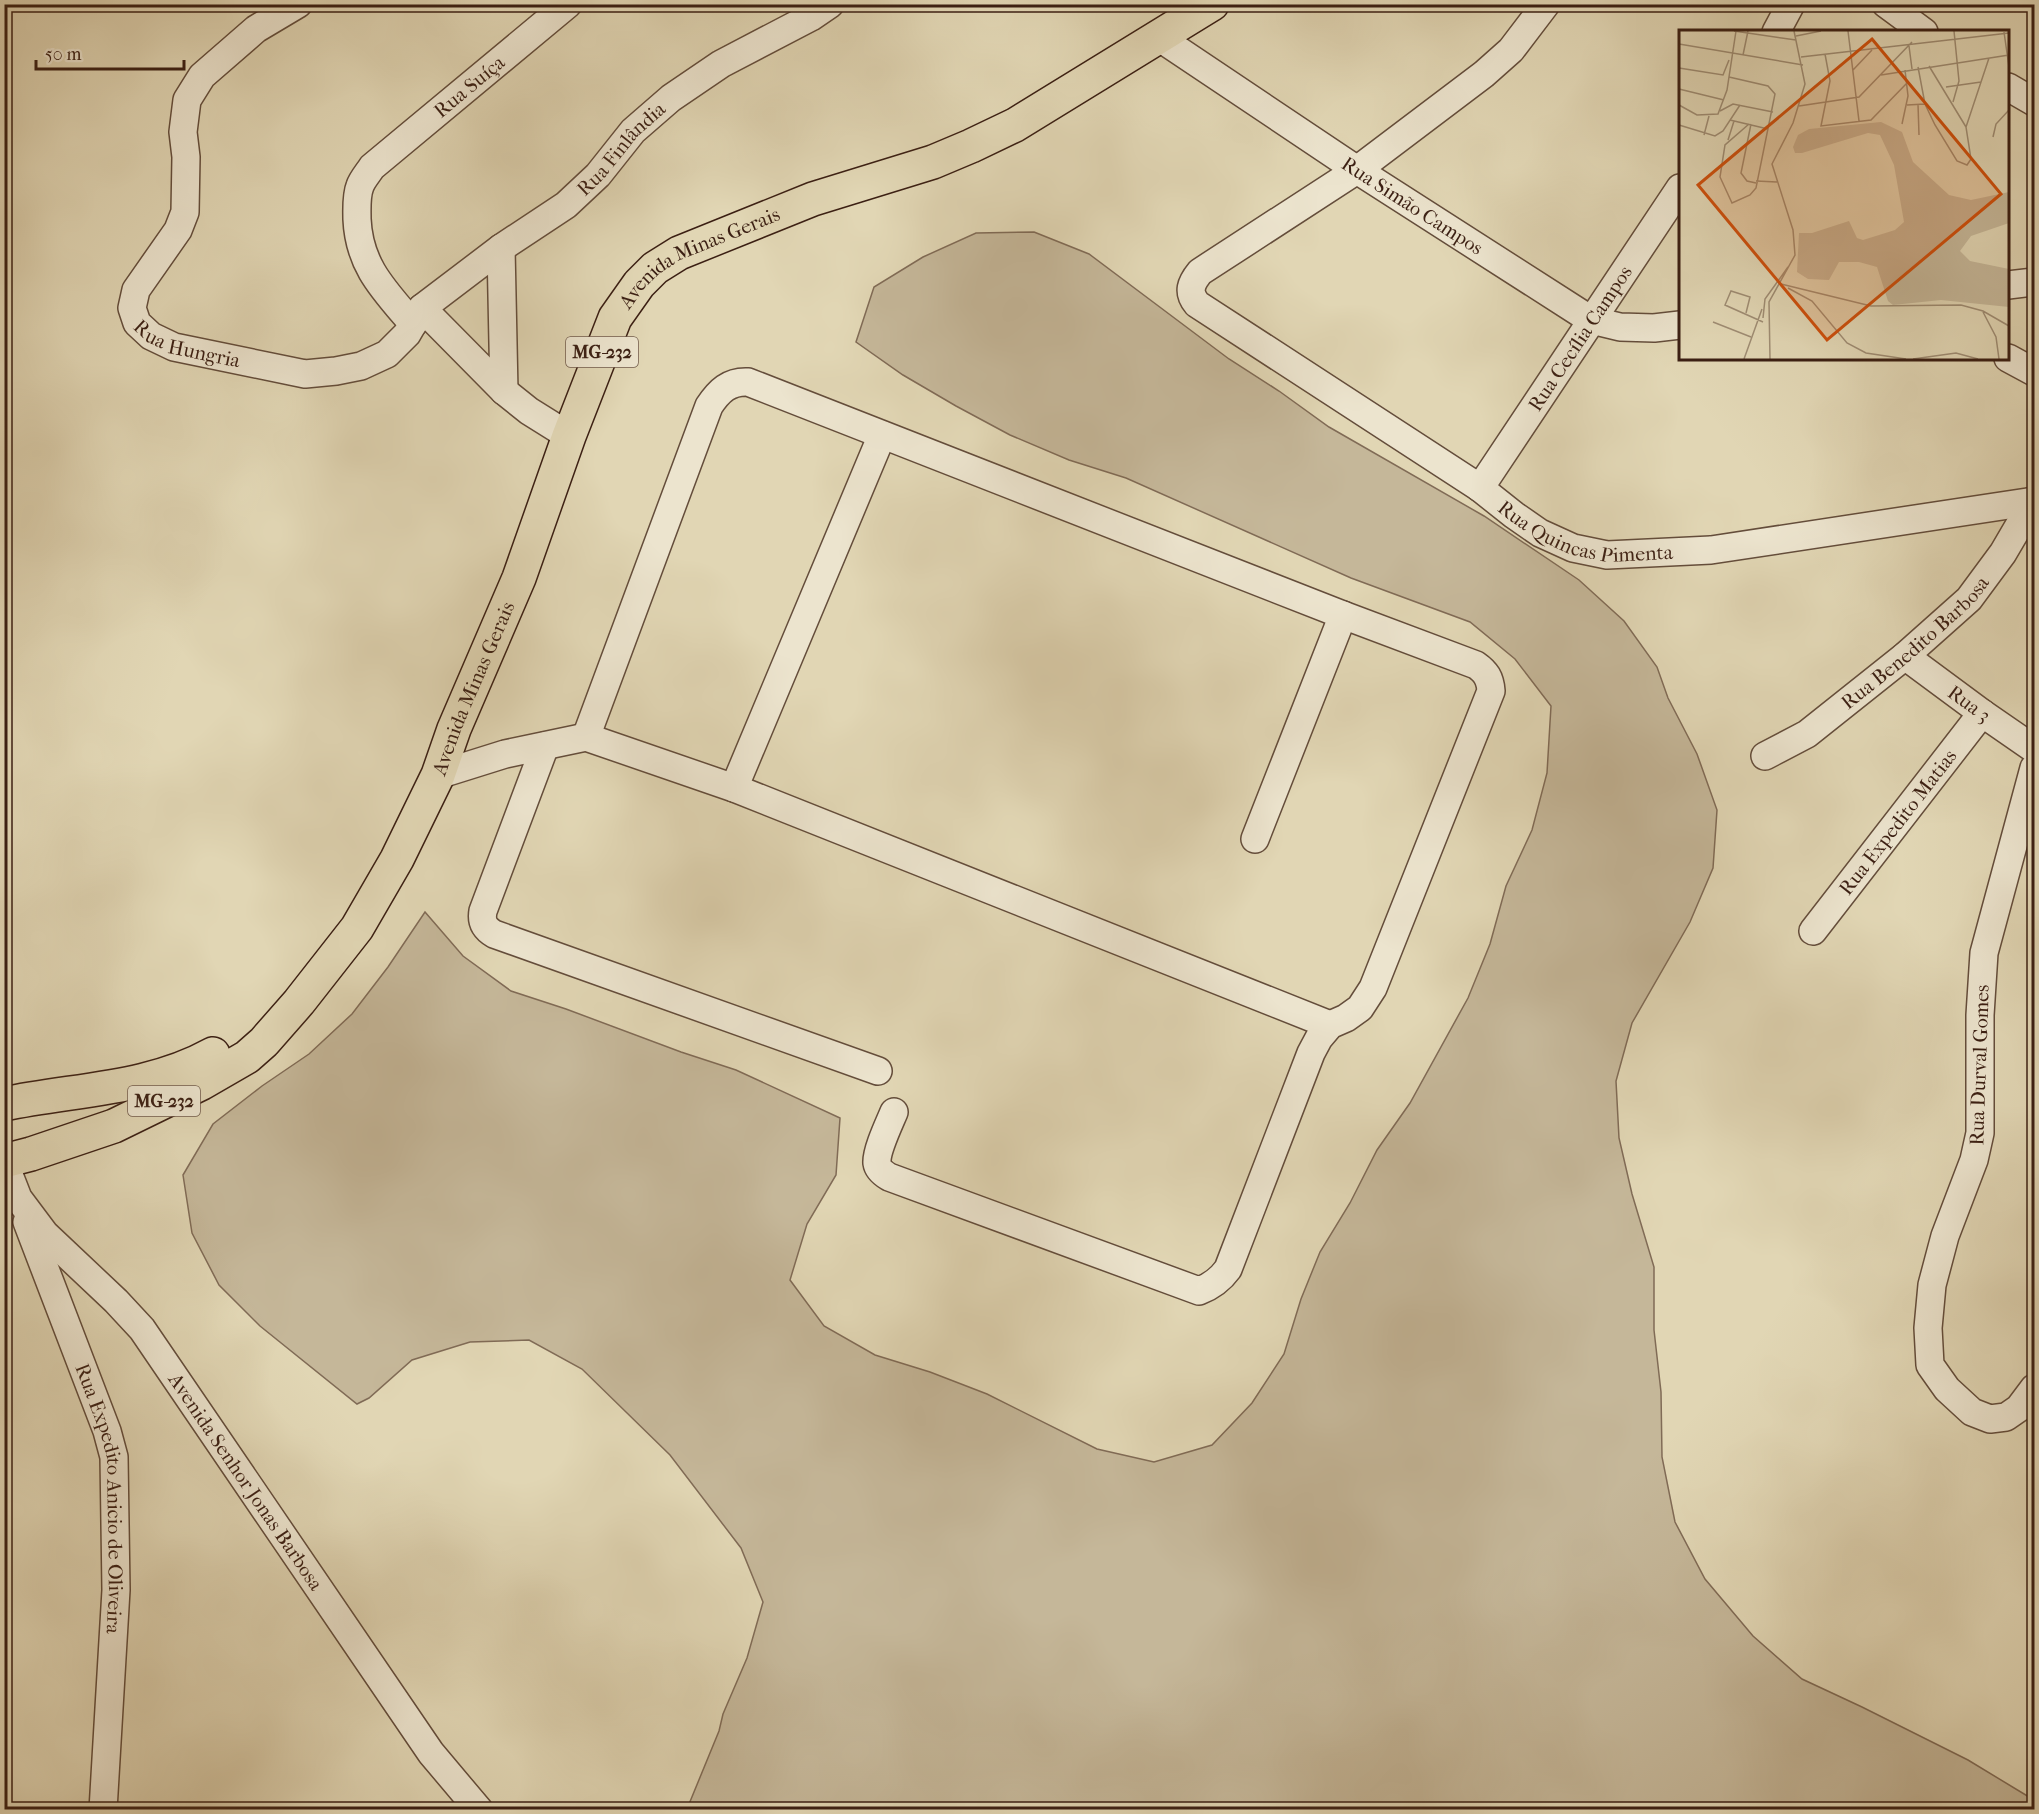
<svg xmlns="http://www.w3.org/2000/svg" width="2039" height="1814" font-family="'IM FELL French Canon',serif">
<rect width="100%" height="100%" fill="#e1d6b4"/>
<filter id="stains"><feTurbulence type="fractalNoise" baseFrequency=".00333" numOctaves="4"/><feColorMatrix values="0 0 0 0 .2 0 0 0 0 .09 0 0 0 0 .02 0 0 0 .5 -.17"/></filter>
<radialGradient id="worn" r=".72"><stop offset=".6" stop-color="#630" stop-opacity="0"/><stop offset="1" stop-color="#630" stop-opacity=".3"/></radialGradient>
<!-- green -->
<path fill="#c5b799" stroke="#806b56" stroke-width="1.5" d="M1034,232L1089,254L1229,359L1279,391L1329,427L1484,516L1579,580L1624,621L1657,667L1668,698L1697,754L1717,810L1713,868L1690,922L1632,1023L1616,1081L1619,1138L1632,1194L1654,1267V1330L1661,1392L1662,1457L1675,1522L1705,1579L1753,1636L1802,1679L1862,1707L1968,1760L2034,1800V1809H687L719,1731L723,1714L747,1658L763,1602L741,1548L670,1455L582,1369L529,1340L470,1342L412,1360L369,1398L357,1404L260,1326L219,1285L192,1233L183,1175L213,1124L262,1086L309,1054L352,1014L388,967L425,912L463,956L511,991L566,1009L681,1052L736,1070L840,1118L836,1175L807,1224L790,1280L824,1326L875,1355L930,1372L987,1394L1097,1449L1154,1462L1212,1445L1252,1403L1284,1354L1301,1299L1320,1252L1350,1203L1377,1150L1410,1103L1468,998L1490,944L1506,886L1532,830L1547,773L1551,706L1515,659L1470,622L1351,578L1126,478L1069,460L1010,435L956,406L903,375L856,342L874,287L923,257L976,233Z"/>
<g fill="none" stroke-linecap="round" stroke-linejoin="round">
<!-- minor casing -->
<g stroke="#644d3b" stroke-width="30">
<g id="minor">
<path id="s1" d="M298,4L256,29L202,76L187,100L183,132L186,157L185,212L178,230L136,290L132,308L137,323L151,336L174,347L305,374L336,371L361,366L387,354L407,334L422,308L501,248L566,205L598,175L633,131L671,98L721,64L811,17L830,4"/>
<path id="s2" d="M1546,4L1511,50L1484,74L1357,170L1200,272C1191,283 1187,292 1197,304L1480,488L1514,515L1540,533L1573,548L1607,555L1711,550L2034,501"/>
<path d="M1886,4L1924,32"/>
<path d="M1776,32L1791,4"/>
<path id="s3" d="M1160,38L1357,170L1591,320L1620,327L1654,328L1680,325"/>
<path d="M2008,87L2034,102"/>
<path d="M501,248L504,391"/>
<path d="M2008,285L2034,282"/>
<path d="M422,308L504,391L529,411L569,436"/>
<path id="s4" d="M413,324C384,290 359,266 357,219C357,209 356,196 360,186C362,180 368,173 372,167L568,4"/>
<path d="M2008,358L2034,372"/>
<path id="s5" d="M1480,488L1680,188"/>
<path id="s6" d="M1905,656L1982,713L2034,749"/>
<path d="M586,737L709,406C719,391 729,381 748,382L1343,615L1476,665C1486,672 1490,678 1491,691L1373,988L1360,1008L1346,1018L1330,1025L1319,1038L1311,1053L1228,1269C1220,1280 1212,1286 1199,1291L889,1177C884,1174 878,1170 877,1163C876,1151 889,1124 894,1112"/>
<path d="M545,746L483,911C481,922 484,928 494,934L878,1071"/>
<path id="s7" d="M1765,756L1807,734L1905,656L1969,599L2003,553L2034,500"/>
<path d="M2034,768L1984,953L1980,1015V1133L1974,1160L1945,1236L1932,1285L1928,1328L1930,1365L1947,1389L1972,1412L1990,1419L2006,1417L2019,1408L2034,1388"/>
<path d="M438,775L505,754L586,737L734,788L1330,1025"/>
<path d="M734,788L882,435"/>
<path d="M1255,839L1343,615"/>
<path id="s8" d="M1813,931L1982,713"/>
<path id="s9" d="M4,1162L18,1198L45,1234L116,1301L142,1329L431,1753L479,1810"/>
<path id="s10" d="M27,1222L107,1431L114,1457L116,1590L103,1810"/>
</g>
</g>
<!-- major casing -->
<g stroke="#3b1f13" stroke-width="36">
<g id="major">
<path d="M4,1104C75,1089 148,1090 213,1054"/>
<path id="s11" d="M4,1161L31,1154L114,1126L202,1083L247,1057L264,1042L299,1002L357,928L397,859L438,775L454,729L519,578L569,436L615,318L639,284L655,268L679,253L813,199L933,162L971,146L1015,125L1212,4"/>
</g>
</g>
<!-- minor -->
<use href="#minor" stroke="#ece4ce" stroke-width="27"/>
<!-- major -->
<use href="#major" stroke="#e1d6b4" stroke-width="33"/>
</g>
<g text-anchor="middle" stroke-width="5" stroke-linejoin="round" paint-order="stroke">
<!-- shield labels -->
<g fill="#ece4ce" stroke="#705a4b" stroke-width="1.5">
<rect x="566" y="337" width="72" height="30" rx="4.5"/>
<rect x="128" y="1086" width="72" height="30" rx="4.5"/>
</g>
<g font-size="18" font-weight="bold" fill="#3b1f13">
<text x="602" y="358">MG-232</text>
<text x="164" y="1107">MG-232</text>
</g>
<!-- street labels -->
<g font-size="20" fill="#3b1f13" stroke="#ece4ce">
<text dy="7" stroke="none"><textPath href="#s4" startOffset="304">Rua Suíça</textPath></text>
<text dy="7" stroke="none"><textPath href="#s1" startOffset="966">Rua Finlândia</textPath></text>
<text dy="7" stroke="none"><textPath href="#s3" startOffset="303">Rua Simão Campos</textPath></text>
<text dy="7" stroke="none"><textPath href="#s11" startOffset="1206">Avenida Minas Gerais</textPath></text>
<text dy="7" stroke="none"><textPath href="#s1" startOffset="444">Rua Hungria</textPath></text>
<text dy="7" stroke="none"><textPath href="#s5" startOffset="180">Rua Cecília Campos</textPath></text>
<text dy="7" stroke="none"><textPath href="#s2" startOffset="933">Rua Quincas Pimenta</textPath></text>
<text dy="7" stroke="none"><textPath href="#s7" startOffset="189">Rua Benedito Barbosa</textPath></text>
<text dy="7" stroke="none"><textPath href="#s11" startOffset="702">Avenida Minas Gerais</textPath></text>
<text dy="7" stroke="none"><textPath href="#s6" startOffset="80">Rua 3</textPath></text>
<text dy="7" stroke="none"><textPath href="#s8" startOffset="138">Rua Expedito Matias</textPath></text>
<text transform="translate(1979 1065) rotate(-88)" y="7">Rua Durval Gomes</text>
<text dy="7" stroke="none"><textPath href="#s9" startOffset="404">Avenida Senhor Jonas Barbosa</textPath></text>
<text dy="7" stroke="none"><textPath href="#s10" startOffset="290">Rua Expedito Anicio de Oliveira</textPath></text>
</g>
</g>
<!-- overview -->
<g transform="translate(1679 30)">
<rect width="330" height="330" fill="#e1d6b4"/>
<path d="M202,92L223,102L234,132L270,165L292,170L330,162V193L292,206L281,221L291,231L330,239V277L262,270L214,275L209,271L198,237L180,232H160L150,250L129,249L118,242L120,203H133L170,191L178,208L184,210L216,200L225,192L215,135L201,105L189,103L123,123H116L114,117L119,105L130,99Z" fill="#c5b799"/>
<path fill="none" stroke="#9f8d74" stroke-width="1.5" d="M55,1L117,10M169,1L180,91M325,2L330,37M117,6L142,1M0,14L124,35M230,16L233,39M146,24L151,51L142,96L192,90L228,53M64,25L69,1M122,27L330,3M250,36L287,97M239,37L246,74L256,95L278,131L288,135L292,129L287,97L310,28M0,38L44,45L50,30M174,40L193,20M202,45L330,25M50,47L89,56L96,64L77,158L71,165L53,173L41,147L46,115L70,94M267,57L302,52M0,59L45,70M274,72L280,51L275,1M239,74L240,105M0,75L18,85L39,84L48,60L57,1M228,75L246,74M120,76L180,67L233,12M41,81L54,74L94,82M51,90L89,99M72,94L62,143L68,151L77,153M223,94L229,66L226,40M0,95L36,106L44,101L61,75M25,105L30,86M314,107L317,94L330,80M49,110L55,91M77,151L98,152M102,254L192,276L282,275L304,281L330,296M109,258L133,271L168,313L187,323L227,329M304,282L317,307L320,329M67,283L71,267L52,261L46,275L84,292M84,288L86,269L109,237M34,292L72,307M65,329L83,279M91,329L90,272L116,225L114,200L93,134L114,93L126,54L115,1M234,329L277,323L299,329"/>
<path fill="#ce500d" fill-opacity="0.15" stroke="#ce500d" stroke-width="3" d="M193,9L322,164L148,310L19,155Z"/>
<rect width="330" height="330" fill="none" stroke="#3b1f13" stroke-width="3"/>
</g>
<!-- margin -->
<rect width="2039" height="1814" fill="none" stroke="#e1d6b4" stroke-width="24"/>
<rect x="6" y="6" width="2027" height="1802" fill="none" stroke="#3b1f13" stroke-width="3"/>
<rect x="12" y="12" width="2015" height="1790" fill="none" stroke="#3b1f13" stroke-width="1.5"/>
<!-- scale -->
<path d="M36 60v9h148v-9" fill="none" stroke="#3b1f13" stroke-width="3"/>
<text x="45" y="60" font-size="18" fill="#3b1f13" stroke="#ece4ce" stroke-width="4.5" paint-order="stroke">50 m</text>
<rect width="100%" height="100%" filter="url(#stains)"/>
<rect width="100%" height="100%" fill="url(#worn)"/>
</svg>
